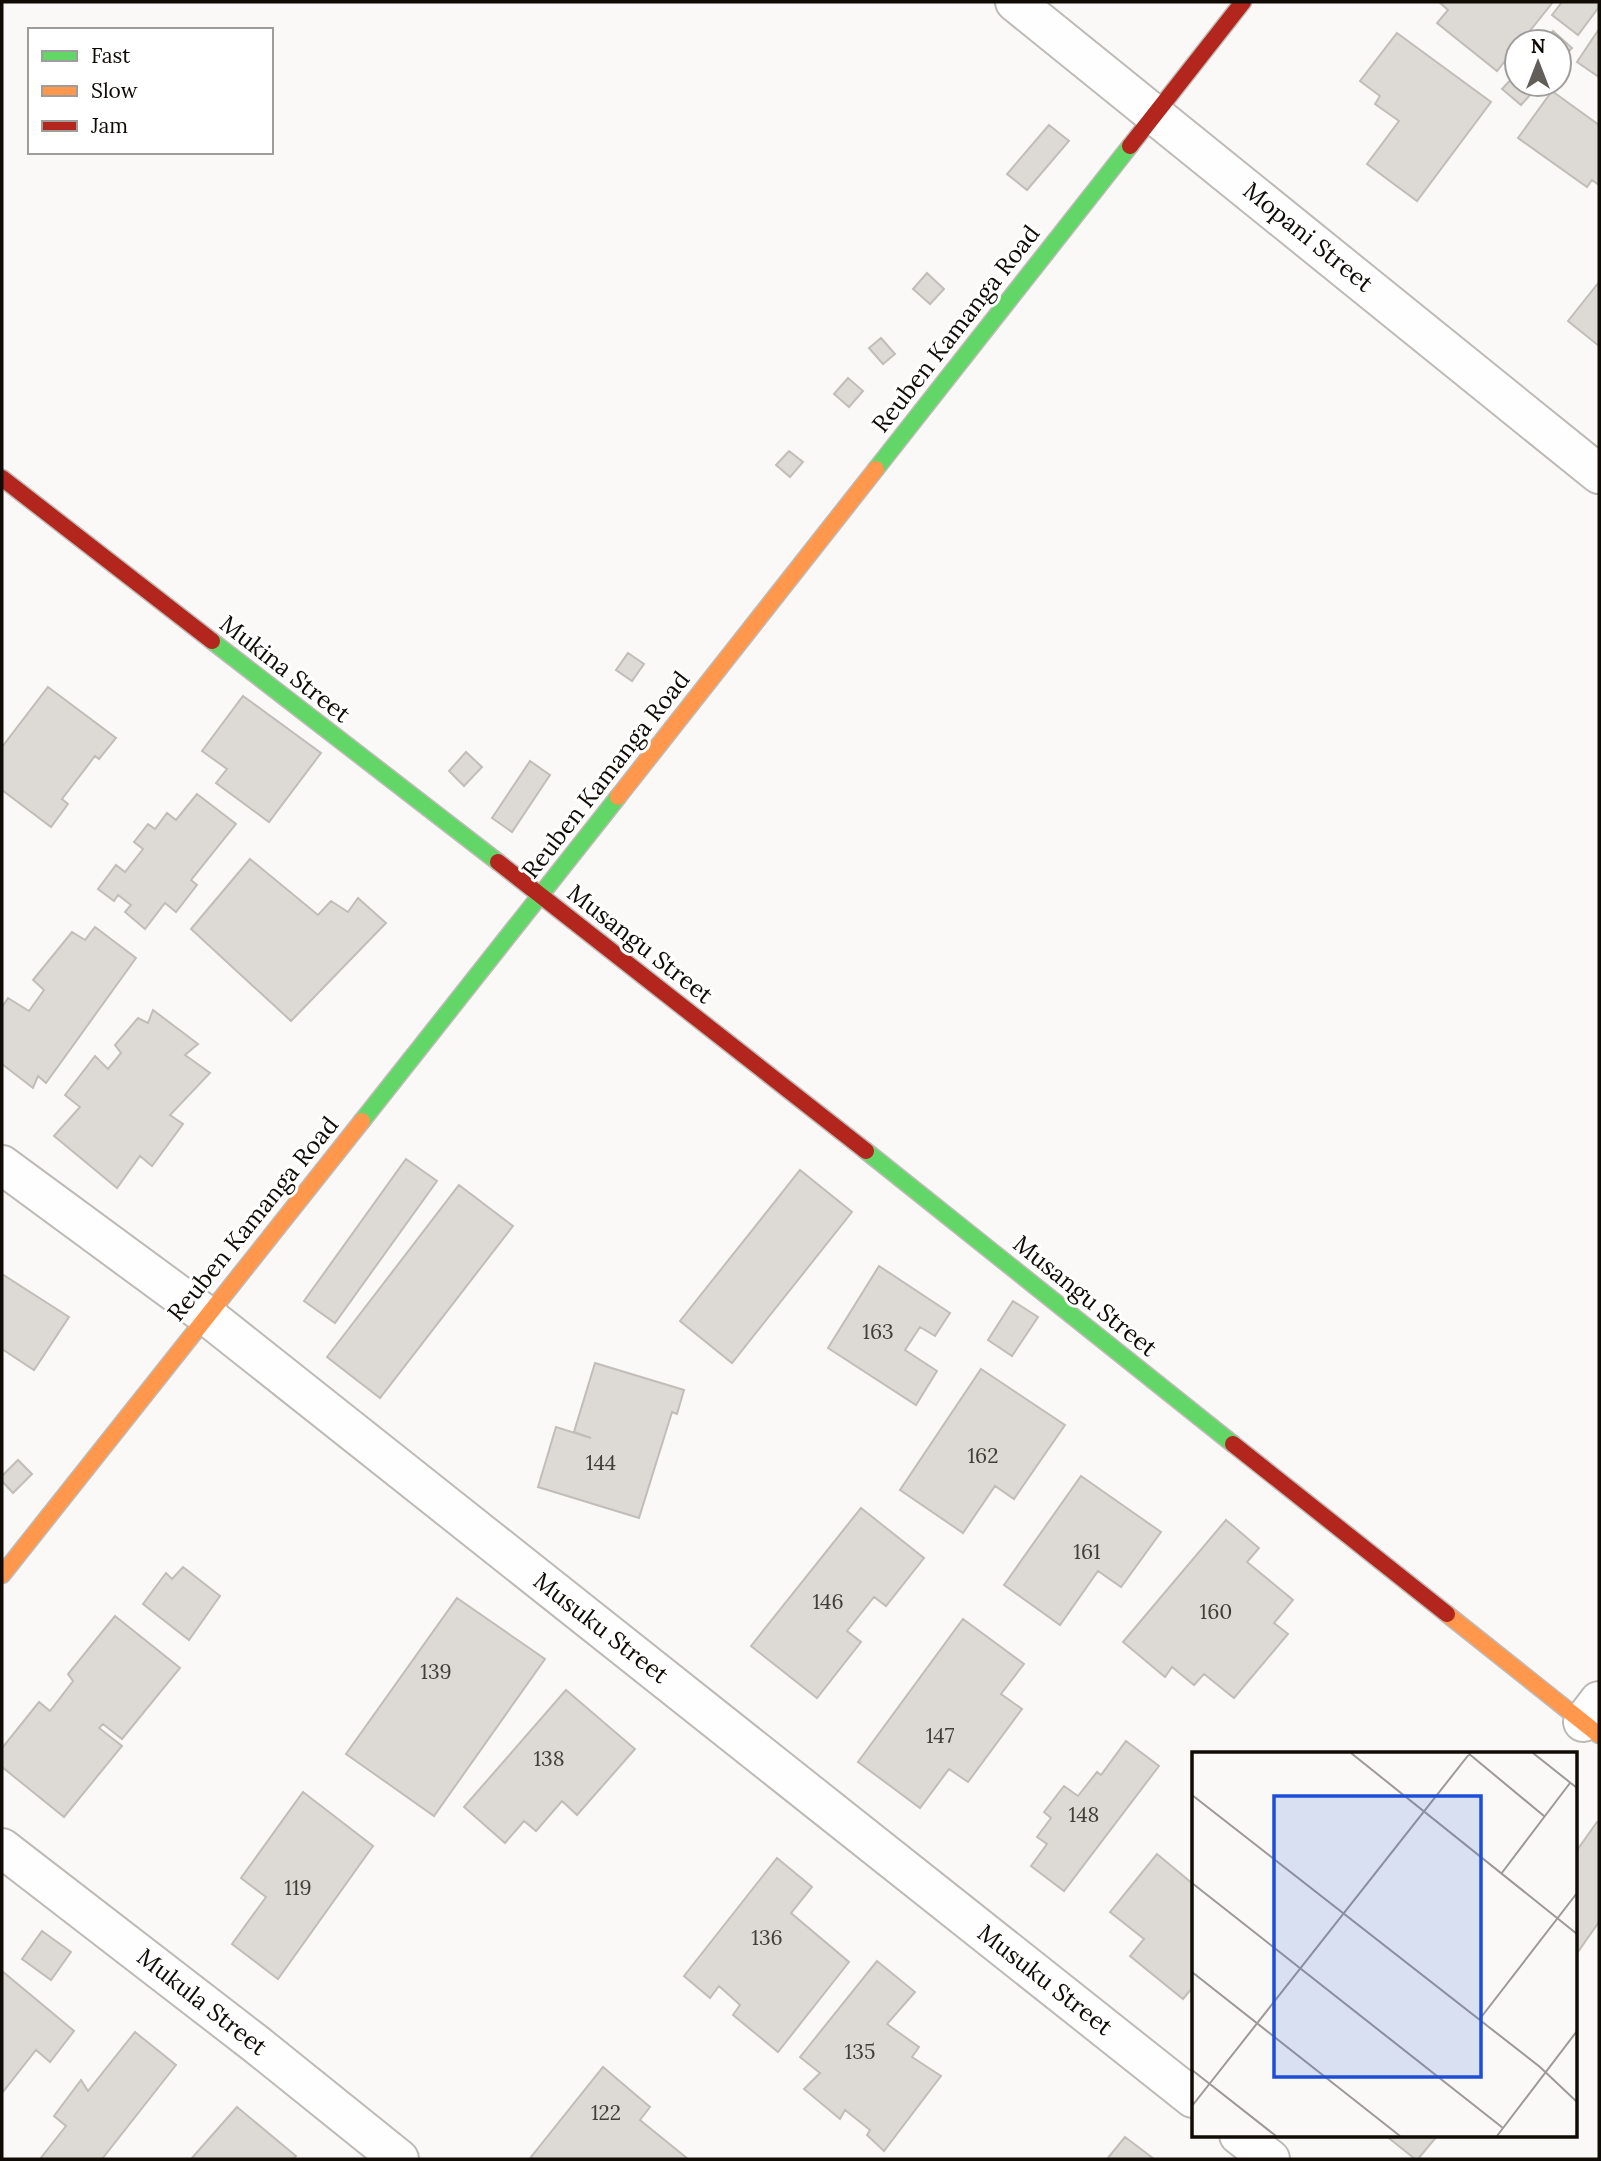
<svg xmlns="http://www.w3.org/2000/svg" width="1601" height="2161" font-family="Lora,serif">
<rect width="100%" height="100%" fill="#fbf9f7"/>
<!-- building -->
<path fill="#ddd9d4" stroke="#c1bdb8" stroke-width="2" d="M1439,2H1553L1521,42H1517V46L1497,71L1437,23L1448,10Z
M1562,2H1599V7L1578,35L1552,15Z
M1599,29V77L1577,62Z
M1553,31L1572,48L1559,62V42H1544Z
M1397,33L1491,102L1417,201L1367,164L1399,121L1375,104L1380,96L1360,81Z
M1517,73V84H1540L1521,105L1502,89Z
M1552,91L1599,125V185L1592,180L1587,187L1518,138Z
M1049,125L1069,141L1027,190L1007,174Z
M927,273L944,289L930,304L913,289Z
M1599,282V346L1568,321Z
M881,338L895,354L883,364L869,348Z
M848,378L863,391L849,407L834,394Z
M789,451L803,462L790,477L776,465Z
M628,653L644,664L632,681L616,670Z
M48,687L116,738L99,759L95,756L62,799L68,804L51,827L2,790V747Z
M243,696L321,753L269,822L216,783L227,769L202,751Z
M466,752L482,767L464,786L449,771Z
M530,761L550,775L512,832L492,818Z
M197,794L236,824L191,880L197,885L176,912L165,903L145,929L125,912L131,905L118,895L114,901L98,889L116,865L125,872L143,849L134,842L148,824L155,829L167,813L176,820Z
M250,859L318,915L331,901L348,912L358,898L386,923L291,1021L191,929Z
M95,927L136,958L46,1083L38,1076L33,1088L2,1064V1007L8,998L29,1011L44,990L33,980L72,932L85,940Z
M153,1010L198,1044L185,1055L210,1073L170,1115L183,1124L152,1166L140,1156L117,1188L54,1136L80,1107L65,1095L95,1056L108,1069L121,1053L115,1045L138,1018L148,1023Z
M406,1159L437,1181L335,1323L304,1301Z
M800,1170L852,1212L732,1363L680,1321Z
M459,1185L513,1226L380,1398L327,1357Z
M879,1266L950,1313L935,1336L920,1327L905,1350L937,1371L916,1405L828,1348Z
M2,1274L69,1317L34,1370L2,1349Z
M1013,1301L1038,1317L1012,1356L988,1340Z
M595,1363L684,1390L677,1414L672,1412L639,1518L538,1487L556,1427L591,1438L574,1432Z
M981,1369L1065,1425L1014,1499L995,1486L963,1533L900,1490Z
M18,1460L32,1474L13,1493L2,1481V1476Z
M1081,1476L1161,1532L1121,1587L1098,1571L1060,1625L1004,1585Z
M861,1508L924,1558L886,1606L874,1597L847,1631L861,1642L817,1698L751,1646Z
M1226,1520L1259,1548L1247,1562L1293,1600L1274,1623L1288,1634L1234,1698L1204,1674L1194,1685L1172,1667L1165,1677L1123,1642Z
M183,1567L220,1596L189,1640L143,1604L166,1573L172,1579Z
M457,1598L545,1659L434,1816L346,1754Z
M115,1616L180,1668L122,1739L103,1724L99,1728L122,1746L64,1817L2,1767V1748L39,1702L50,1711L73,1681L68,1674Z
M963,1619L1024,1664L1001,1694L1022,1709L968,1782L949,1769L920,1808L858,1762Z
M566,1690L635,1749L577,1815L562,1801L536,1831L524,1821L505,1843L464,1807Z
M1126,1741L1159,1766L1064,1891L1031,1866L1047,1844L1037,1837L1051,1818L1044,1812L1064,1786L1078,1796L1097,1772L1101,1775Z
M303,1792L373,1846L278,1979L232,1944L266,1897L241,1878Z
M1597,1822L1599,1823V1922L1575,1956V1853Z
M1157,1854L1193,1884V1987L1183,1999L1130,1956L1144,1939L1110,1912Z
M777,1858L812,1887L791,1913L849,1962L778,2052L733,2015L740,2005L719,1986L710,1998L684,1976Z
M42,1931L71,1952L51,1980L22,1959Z
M877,1961L915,1992L887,2024L919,2047L912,2057L941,2076L884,2151L867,2135L870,2130L845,2110L840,2119L804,2089L820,2073L800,2057Z
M2,1971L74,2031L50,2062L36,2050L2,2093Z
M135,2032L176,2065L102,2159H40L66,2126L54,2116L81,2080L88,2091Z
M603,2067L650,2107L640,2120L688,2159H534L531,2157Z
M237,2107L296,2156L293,2159H191Z
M1385,2135H1438L1418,2159H1415Z
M1125,2137L1154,2159H1107Z"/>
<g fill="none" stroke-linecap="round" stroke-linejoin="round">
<!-- street casing -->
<g stroke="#bebab6" stroke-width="42">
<path id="street" d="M1015,2L1599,474
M2,1165L206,1315L1193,2098
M1583,1722L1599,1701
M2,1848L256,2044L399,2159
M1239,2135L1270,2159"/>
</g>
<!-- fast casing -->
<g stroke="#bebab6" stroke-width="19">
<path id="fast" d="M876,469L1130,146
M212,641L498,862
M362,1121L618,797
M866,1151L1233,1444"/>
</g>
<!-- slow casing -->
<g stroke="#bebab6" stroke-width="19">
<path id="slow" d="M618,797L876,469
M2,1575L362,1121
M1447,1614L1599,1735"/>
</g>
<!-- jam casing -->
<g stroke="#bebab6" stroke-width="19">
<path id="jam" d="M1130,146L1243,2
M2,478L212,641
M498,862L866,1151
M1233,1444L1447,1614"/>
</g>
<!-- street -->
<use href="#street" stroke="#fefefe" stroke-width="38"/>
<!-- fast -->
<use href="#fast" stroke="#63d668" stroke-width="16"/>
<!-- slow -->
<use href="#slow" stroke="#ff974d" stroke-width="16"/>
<!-- jam -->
<use href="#jam" stroke="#b3261e" stroke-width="16"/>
</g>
<g text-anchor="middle" stroke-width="6" stroke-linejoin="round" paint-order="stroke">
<!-- number labels -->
<g font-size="21" fill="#433e38">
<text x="878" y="1339">163</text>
<text x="983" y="1463">162</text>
<text x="601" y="1470">144</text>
<text x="1087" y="1559">161</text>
<text x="828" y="1609">146</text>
<text x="1216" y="1619">160</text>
<text x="436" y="1679">139</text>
<text x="940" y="1743">147</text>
<text x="549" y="1766">138</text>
<text x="1084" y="1822">148</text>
<text x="298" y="1895">119</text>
<text x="767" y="1945">136</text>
<text x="860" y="2059">135</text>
<text x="606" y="2120">122</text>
</g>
<!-- street labels -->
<g font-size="24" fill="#100b04" stroke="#fff">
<text transform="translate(1308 237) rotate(39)" y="8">Mopani Street</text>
<text transform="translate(956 329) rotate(-52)" y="8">Reuben Kamanga Road</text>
<text transform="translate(285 669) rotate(38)" y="8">Mukina Street</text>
<text transform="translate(606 775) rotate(-52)" y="8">Reuben Kamanga Road</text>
<text transform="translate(640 944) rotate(38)" y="8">Musangu Street</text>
<text transform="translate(253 1219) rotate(-51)" y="8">Reuben Kamanga Road</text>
<text transform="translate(1085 1296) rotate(39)" y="8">Musangu Street</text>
<text transform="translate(601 1628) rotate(38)" y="8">Musuku Street</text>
<text transform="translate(1045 1980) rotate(38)" y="8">Musuku Street</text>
<text transform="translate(202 2002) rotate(38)" y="8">Mukula Street</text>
</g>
</g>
<!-- overview -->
<g transform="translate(1192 1752)">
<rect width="385" height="385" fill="#fbf9f7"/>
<path fill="none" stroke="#9d9a96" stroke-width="2" d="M159,1L385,182M276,1L352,64M341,1L385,36M0,43L348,315L385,350M309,122L378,31M0,131L311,376M0,220L208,384M287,268L385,141M0,318L84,384M0,354L278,1M305,384L385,279"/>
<path fill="#1d4ed8" fill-opacity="0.15" stroke="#1d4ed8" stroke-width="3.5" d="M82,44H289V325H82Z"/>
<rect width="385" height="385" fill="none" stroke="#100b04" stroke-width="3.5"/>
</g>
<!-- border -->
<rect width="1601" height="2161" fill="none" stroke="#100b04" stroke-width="7"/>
<!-- legend -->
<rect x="28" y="28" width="245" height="126" fill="#ffffff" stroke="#9f9d9b" stroke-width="2"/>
<rect x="42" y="51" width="35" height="10" fill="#63d668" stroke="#9f9d9b" stroke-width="2"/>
<text x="91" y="63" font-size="21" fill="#100b04">Fast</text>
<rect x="42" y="86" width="35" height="10" fill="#ff974d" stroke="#9f9d9b" stroke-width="2"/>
<text x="91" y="98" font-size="21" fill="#100b04">Slow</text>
<rect x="42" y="121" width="35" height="10" fill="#b3261e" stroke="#9f9d9b" stroke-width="2"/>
<text x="91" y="133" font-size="21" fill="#100b04">Jam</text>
<!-- north arrow -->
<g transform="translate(1538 63)"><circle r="33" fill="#ffffff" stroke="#9f9d9b" stroke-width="2"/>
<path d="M0-5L12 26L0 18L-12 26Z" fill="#625e59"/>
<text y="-10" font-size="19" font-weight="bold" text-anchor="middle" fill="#100b04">N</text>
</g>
</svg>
